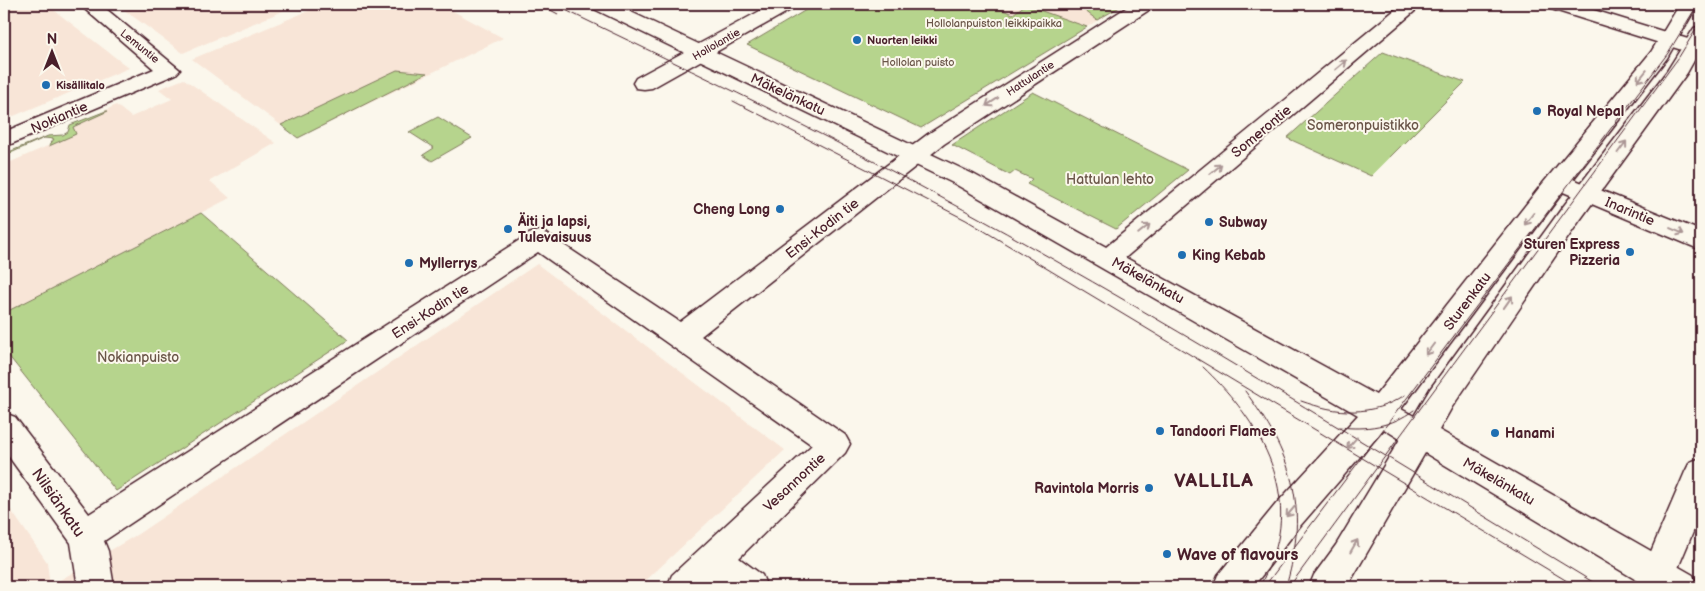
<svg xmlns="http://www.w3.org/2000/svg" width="1705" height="591" font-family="'Balsamiq Sans',sans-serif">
<rect width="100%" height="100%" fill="#fbf7ec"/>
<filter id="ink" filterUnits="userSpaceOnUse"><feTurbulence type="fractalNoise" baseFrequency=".02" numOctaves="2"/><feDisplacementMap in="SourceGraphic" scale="10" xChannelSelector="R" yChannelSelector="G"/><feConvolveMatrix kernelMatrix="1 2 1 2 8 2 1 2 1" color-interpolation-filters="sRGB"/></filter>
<g filter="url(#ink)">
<!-- built -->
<path fill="#f8e5d7" d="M4,4H46L129,68L4,120Z
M116,4H294L297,5L183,53Z
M325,4H440L503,38L298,138L192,59Z
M987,4H1125L1072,36Z
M184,79L276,143L210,181L230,198L4,313V165L75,134L73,127L116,105L131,117L172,99L159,89Z
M537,264L785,450L639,587H4V500L47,562L50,586L138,534Z"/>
<!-- green -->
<path fill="#b6d48d" stroke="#807a5c" d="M816,4H987L1013,14L1025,5L1087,27L921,128L747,45Z
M1076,4H1125L1097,20Z
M1383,52L1465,82L1371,176L1287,138Z
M397,70L427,73L298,138L281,125Z
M1033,92L1188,170L1116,229L1027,184L1032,179L1015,171L1010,175L952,145Z
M106,111H108L73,127L76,134L49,146L54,139L44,138L4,156V154L48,136L63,135L68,132L70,125Z
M438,117L472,138L432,161L423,155L434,148L409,132Z
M201,213L348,340L116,491L4,350V313Z"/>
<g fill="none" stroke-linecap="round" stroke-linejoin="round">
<!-- street casing -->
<g stroke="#4a1f2b" stroke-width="3">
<path id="street" d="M79,4H100L180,70L176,74L4,147V132L154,69Z
M773,4H797L794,8L652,88L644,89L636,88L633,83L636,78Z
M1132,4H1155L1152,8L944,144L701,336L845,435L850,444L845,453L739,558L762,575L767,587H722L715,581L709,587H667L672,575L812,445L538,252L104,541L108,551L114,587H78L71,543L4,450V413L15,417L89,514L529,234L538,231L547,234L680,322L928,134Z
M1402,4H1423L1118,264L1109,267L1100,264L1096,258L1100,252Z
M1545,4H1574L1701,43V56L1548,8Z
M1558,173L1701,231V250L1549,186L1546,181L1549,176Z
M1701,458V513L1670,587H1646L1641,575L1685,472L1690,462Z"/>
</g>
<!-- primary casing -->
<g stroke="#4a1f2b" stroke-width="3">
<path id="primary" d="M590,4H614L973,174L1376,395L1539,188L1651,52L1680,4H1698L1667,58L1557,200L1401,409L1414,416L1430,389L1562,208L1667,71L1694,28L1701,26V48L1687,73L1580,220L1452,407L1439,430L1693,575L1698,587H1648L1425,453L1347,587H1309L1314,575L1336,545L1400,439L1384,429L1300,526L1253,587H1213L1218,575L1276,504L1358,415L955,184L592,8Z"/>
</g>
<!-- street -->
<use href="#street" fill="#fbf7ec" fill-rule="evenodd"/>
<!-- primary -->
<use href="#primary" fill="#fbf7ec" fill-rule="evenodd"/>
<!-- tram -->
<path stroke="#4a1f2b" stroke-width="1" d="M539,4L558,14
M553,4C676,64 800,121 920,186C1152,310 1376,451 1601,587
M733,101L966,220L1577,587
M1203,367C1253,414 1298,482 1274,554C1271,563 1266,573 1262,582
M1245,391C1292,454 1309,506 1287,583
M1301,401C1338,414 1371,417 1405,395
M1339,427C1367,430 1391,427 1414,410
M1264,587L1668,53L1698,4
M1289,587L1679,57L1701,21"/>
</g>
<!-- one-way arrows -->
<defs><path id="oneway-shaft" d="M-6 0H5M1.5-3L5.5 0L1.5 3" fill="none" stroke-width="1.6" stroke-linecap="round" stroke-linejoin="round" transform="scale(1.25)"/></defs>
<g stroke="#ab9695">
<use href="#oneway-shaft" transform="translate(1341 65) rotate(-40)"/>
<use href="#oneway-shaft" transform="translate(1642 76) rotate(129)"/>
<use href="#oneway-shaft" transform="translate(992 102) rotate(147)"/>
<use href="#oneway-shaft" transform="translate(1622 147) rotate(-53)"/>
<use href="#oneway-shaft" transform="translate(1216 169) rotate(-40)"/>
<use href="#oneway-shaft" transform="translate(1529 219) rotate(127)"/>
<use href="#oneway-shaft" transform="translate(1144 229) rotate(-39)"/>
<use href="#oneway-shaft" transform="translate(1677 231) rotate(23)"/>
<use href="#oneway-shaft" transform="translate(1508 302) rotate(-55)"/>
<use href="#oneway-shaft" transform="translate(1430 349) rotate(127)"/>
<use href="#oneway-shaft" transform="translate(1352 443) rotate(132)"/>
<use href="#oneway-shaft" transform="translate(1291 511) rotate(130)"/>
<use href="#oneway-shaft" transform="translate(1354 546) rotate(-60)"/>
</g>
</g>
<!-- markers -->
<g fill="#1f6fb2" stroke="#fbf7ec" stroke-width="2">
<circle cx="857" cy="40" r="5"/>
<circle cx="46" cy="85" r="5"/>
<circle cx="1537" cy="111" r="5"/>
<circle cx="780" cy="209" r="5"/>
<circle cx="1209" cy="222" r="5"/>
<circle cx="508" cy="229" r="5"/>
<circle cx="1630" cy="252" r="5"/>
<circle cx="1182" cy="255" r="5"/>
<circle cx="409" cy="263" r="5"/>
<circle cx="1160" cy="431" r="5"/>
<circle cx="1495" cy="433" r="5"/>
<circle cx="1149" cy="488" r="5"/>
<circle cx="1167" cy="554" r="5"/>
</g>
<g text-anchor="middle" stroke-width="4" stroke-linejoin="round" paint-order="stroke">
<!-- far-park labels -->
<g font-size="11" fill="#6a5548" stroke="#fbf7ec">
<text x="994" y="27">Hollolanpuiston leikkipaikka</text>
<text x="918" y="66">Hollolan puisto</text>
</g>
<!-- far-poi labels -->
<g font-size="11" font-weight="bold" fill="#4a1f2b" stroke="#fbf7ec" text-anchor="start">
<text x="867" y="44">Nuorten leikki</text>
<text x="56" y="89">Kisällitalo</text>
</g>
<!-- far-street labels -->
<g font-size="11" fill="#4a1f2b" stroke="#fbf7ec">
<text transform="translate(716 44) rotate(-30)" y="4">Hollolantie</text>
<text transform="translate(140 46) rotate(39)" y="4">Lemuntie</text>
<text transform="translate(1030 78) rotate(-33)" y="4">Hattulantie</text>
</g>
<!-- street labels -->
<g font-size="14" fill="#4a1f2b" stroke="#fbf7ec">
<text transform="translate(788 94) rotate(25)" y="5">Mäkelänkatu</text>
<text transform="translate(59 117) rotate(-23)" y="5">Nokiantie</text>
<text transform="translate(1261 131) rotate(-40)" y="5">Somerontie</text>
<text transform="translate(1630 211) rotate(23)" y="5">Inarintie</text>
<text transform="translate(822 228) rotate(-38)" y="5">Ensi-Kodin tie</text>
<text transform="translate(1148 280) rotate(29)" y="5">Mäkelänkatu</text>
<text transform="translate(1467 301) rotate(-53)" y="5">Sturenkatu</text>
<text transform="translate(430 311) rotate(-33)" y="5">Ensi-Kodin tie</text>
<text transform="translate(1499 481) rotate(30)" y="5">Mäkelänkatu</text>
<text transform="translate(794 482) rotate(-43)" y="5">Vesannontie</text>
</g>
<!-- poi labels -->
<g font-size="14" font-weight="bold" fill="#4a1f2b" stroke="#fbf7ec" text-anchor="start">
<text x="1547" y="116">Royal Nepal</text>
<text x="770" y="214" text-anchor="end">Cheng Long</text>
<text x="518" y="226">Äiti ja lapsi,<tspan x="518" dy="16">Tulevaisuus</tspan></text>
<text x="1219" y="227">Subway</text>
<text x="1620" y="249" text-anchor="end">Sturen Express<tspan x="1620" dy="16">Pizzeria</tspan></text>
<text x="1192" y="260">King Kebab</text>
<text x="419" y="268">Myllerrys</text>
<text x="1170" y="436">Tandoori Flames</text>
<text x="1505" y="438">Hanami</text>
<text x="1139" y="493" text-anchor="end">Ravintola Morris</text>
</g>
<!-- park labels -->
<g font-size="14" fill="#6a5548" stroke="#fbf7ec">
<text x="1363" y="130">Someronpuistikko</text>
<text x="1110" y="184">Hattulan lehto</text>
<text x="138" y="362">Nokianpuisto</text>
</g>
<!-- near-street labels -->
<g font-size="16" fill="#4a1f2b" stroke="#fbf7ec">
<text transform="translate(59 502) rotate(55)" y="6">Nilsiänkatu</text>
</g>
<!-- near-poi labels -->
<g font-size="16" font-weight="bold" fill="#4a1f2b" stroke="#fbf7ec" text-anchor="start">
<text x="1177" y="560">Wave of flavours</text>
</g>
<!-- district labels -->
<g font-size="19" font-weight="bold" letter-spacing="1" fill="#4a1f2b" stroke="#fbf7ec">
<text x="1214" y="487">VALLILA</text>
</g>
</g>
<!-- margin -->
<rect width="1705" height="591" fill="none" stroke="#fbf7ec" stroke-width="20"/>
<rect x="10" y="10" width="1685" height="571" fill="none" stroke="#4a1f2b" stroke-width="2" filter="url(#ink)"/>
<!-- north arrow -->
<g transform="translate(52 52)" stroke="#fbf7ec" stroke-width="4" paint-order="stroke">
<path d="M0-4L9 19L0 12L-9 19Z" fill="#4a1f2b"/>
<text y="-8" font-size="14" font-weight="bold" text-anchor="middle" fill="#4a1f2b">N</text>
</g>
</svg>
